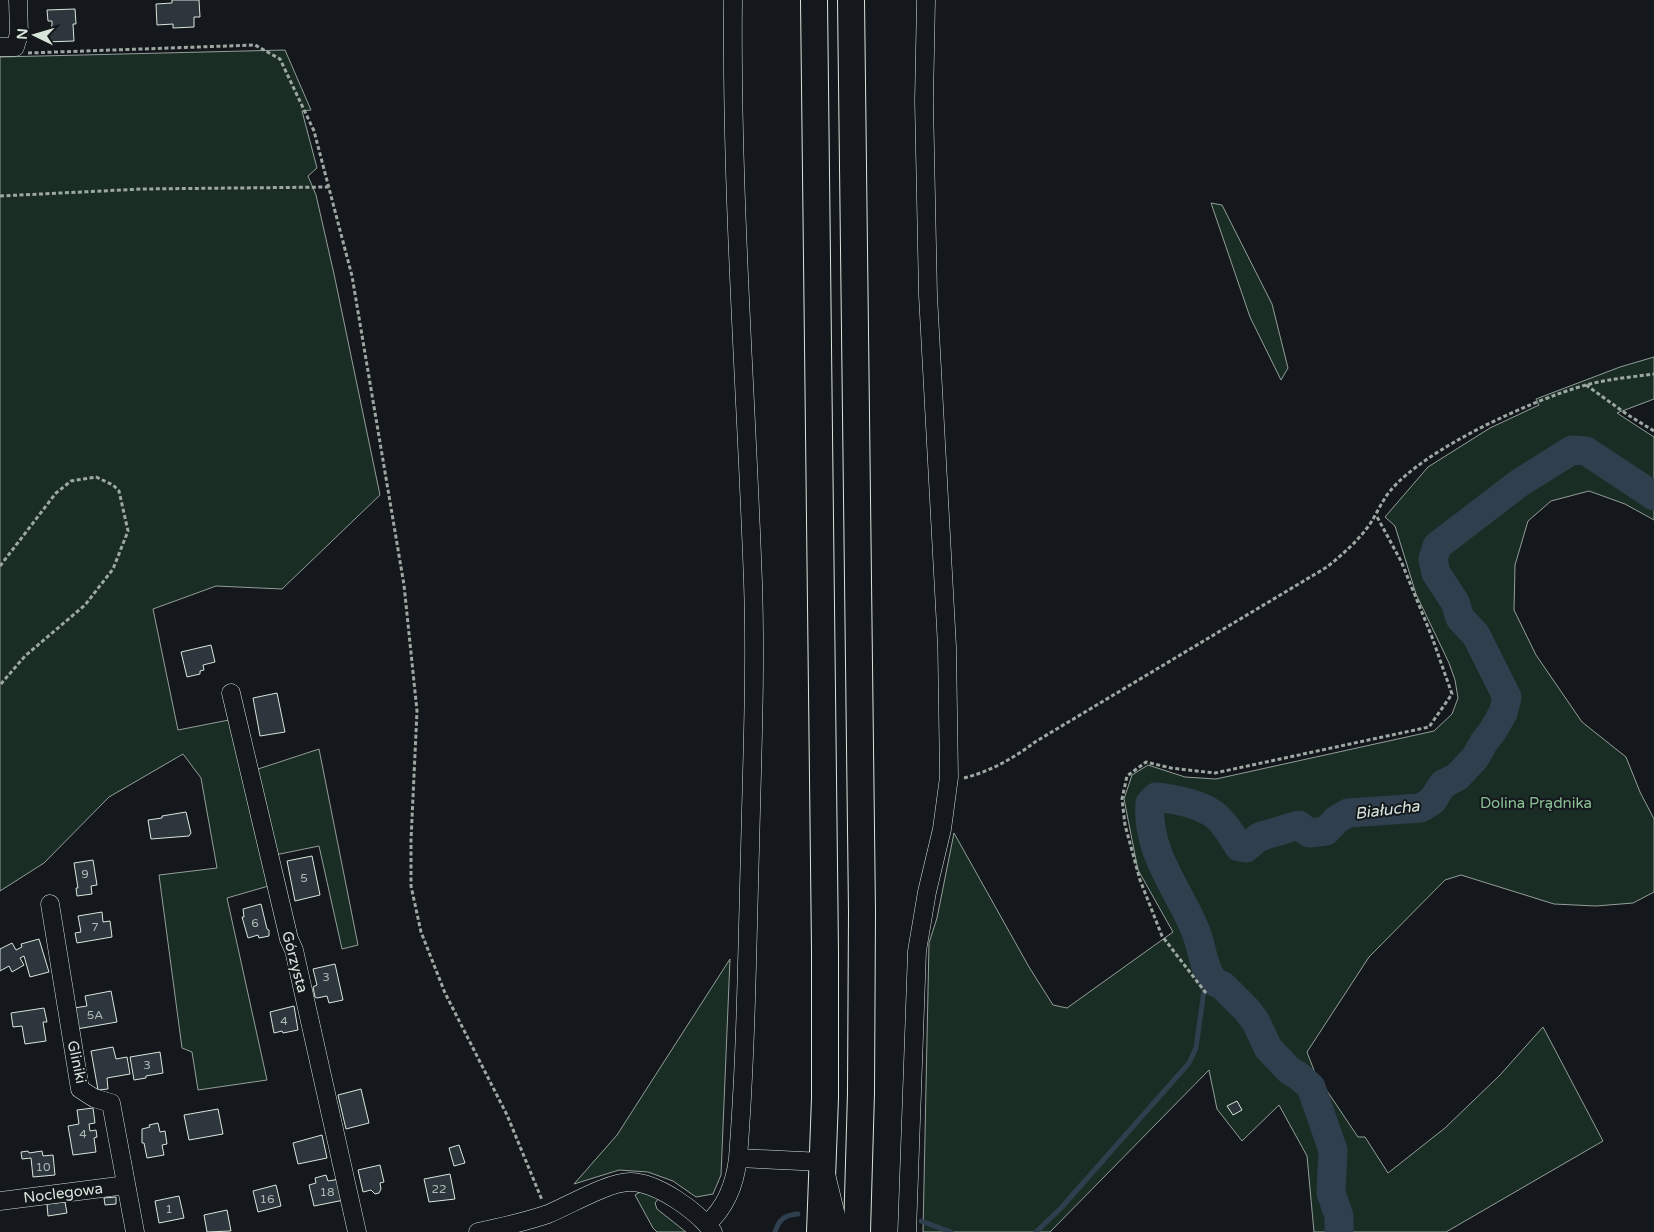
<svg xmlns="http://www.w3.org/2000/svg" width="1654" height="1232" font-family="'Varela Round',sans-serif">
<rect width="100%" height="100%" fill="#14181c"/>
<!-- green -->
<path fill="#1a2d24" stroke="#939e99" d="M285,50L311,110L302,111L317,168L308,176L316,195L334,274L380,495L282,589L216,586L153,609L178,730L234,719L272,885L227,898L267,1080L198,1090L192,1052L182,1048L159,875L217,868L201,778L183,754L109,797L44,863L0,891V57Z
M1211,203L1222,205L1272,304L1288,368L1281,380L1250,317Z
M1654,357V399L1617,413L1654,437V520L1625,504L1589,491L1551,501L1528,521L1515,565L1514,610L1536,655L1582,722L1626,757L1640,792L1654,819V892L1633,903L1596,906L1554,904L1461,875L1445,880L1369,957L1307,1052L1315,1073L1358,1137H1365L1388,1173L1445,1128L1500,1075L1543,1027L1603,1141L1446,1232H1314L1307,1156L1279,1105L1242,1141L1217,1109L1209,1070L1050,1232H923L929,943L937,918L954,833L1029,967L1053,1005L1067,1008L1173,932L1138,870L1124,799L1132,775L1148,765L1185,777L1216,779L1434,731L1452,714L1458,698L1455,680L1449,663L1416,594L1395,526L1385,517L1428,467L1490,428L1539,405L1536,399L1620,367Z
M319,749L358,945L342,949L319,846L275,855L255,770Z
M730,959L721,1175L713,1194L696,1197L673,1181L648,1172L619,1170L574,1184L617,1135Z
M645,1189L659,1198L655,1203L657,1209L686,1232H657L653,1228L635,1195Z"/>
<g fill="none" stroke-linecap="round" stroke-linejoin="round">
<!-- stream -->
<path stroke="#2f3f4d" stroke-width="5" d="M921,1221L951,1232
M775,1232C779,1219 785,1215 798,1214
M1036,1232L1061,1208L1189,1063L1196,1048L1207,969"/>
<!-- river -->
<path stroke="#2f3f4d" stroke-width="29" d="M1339,1232V1216L1331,1193L1333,1150L1311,1087L1300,1077L1289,1070L1268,1048L1256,1022L1247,1010L1223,986L1213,981L1209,974C1202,960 1201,942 1194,927C1176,886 1146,850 1150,803L1156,797C1174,799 1196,803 1212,813C1223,820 1232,836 1239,847L1246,848L1259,837L1299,825L1309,833L1326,831L1336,820L1348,813L1421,808L1432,801L1443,784L1457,777L1475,758L1484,742L1492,732L1503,713L1507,697L1476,635L1460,618L1455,602L1436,573L1433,559L1437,546L1518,484L1572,450L1586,451L1654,496"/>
</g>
<!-- building -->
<path fill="#2c363c" stroke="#d8e6dc" d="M172,0H199L200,17H194V27L173,28V24L157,25L156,4L172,3Z
M75,9L76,24H73L74,41L45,42V33H51L52,24V21H48L47,10Z
M211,645L215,662L203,665L204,670L200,671V674L187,677L181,652Z
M277,693L285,732L260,736L253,698Z
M186,812L191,833L189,836L151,839L148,820L162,818V816Z
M312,856L320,895L295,901L287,861Z
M93,860L97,885L91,886L92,894L77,896L76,888H78L74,863Z
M261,904L267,929L269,930V936L259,938L258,935L248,938L242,917H244L243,909Z
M102,912L103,922L110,921L112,937L77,943L75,933L81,932L78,916Z
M39,939L49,972L30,977L24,956L20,958L24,965L12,972L9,966L0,971V949L12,943L16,950L22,947L21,944Z
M335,964L343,1000L329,1003L327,996L317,998L315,997L313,987L317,985L313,969Z
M111,991L117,1022L77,1029L74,1008L87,1006L85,996Z
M294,1006L298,1030L283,1033L282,1031L274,1033L270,1012Z
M44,1008L47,1022H43L46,1041L25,1044L22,1026L13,1027L11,1013Z
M113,1047L116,1059L127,1057L130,1074L107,1078L108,1089L98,1090L91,1051Z
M160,1052L163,1073L146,1076V1078L134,1080L130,1057Z
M361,1089L369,1123L346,1129L338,1095Z
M1237,1101L1242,1110L1233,1115L1227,1106Z
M93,1108L95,1123L89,1124L90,1131L96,1130L97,1137L94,1138L96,1152L73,1155L68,1126L79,1124L77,1110Z
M218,1109L223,1134L189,1140L184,1115Z
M158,1123L160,1132L165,1131L167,1144L162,1145L164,1155L147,1158L144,1143H142V1129L150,1127L149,1125Z
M322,1135L327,1158L298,1164L293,1143Z
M459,1145L465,1163L454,1166L449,1148Z
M28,1151L29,1153L42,1151L43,1156L53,1155L55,1175L33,1177L31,1158L22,1159L21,1152Z
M380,1165L384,1182L380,1183L381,1189L379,1193L375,1194L371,1190L363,1192L358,1170Z
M450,1174L455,1199L429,1202L424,1179Z
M326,1175L328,1181L340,1179L344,1200L314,1206L309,1185L316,1183L315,1178Z
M276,1185L281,1206L258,1212L253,1191Z
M179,1196L184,1218L159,1223L155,1201Z
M116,1197V1204L105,1205L104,1198Z
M65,1202L67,1213L48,1216L47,1204Z
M227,1210L231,1231L207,1232L204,1215Z"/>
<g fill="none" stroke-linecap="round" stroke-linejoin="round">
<!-- minor casing -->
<g stroke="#d8e6dc" stroke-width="19">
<path id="minor" d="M0,47H15L19,34L18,0
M231,693L289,939L294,950L357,1232
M50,904L80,1089L94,1098L111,1103L135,1232
M738,1158L823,1162L840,1232
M0,1201L126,1185
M707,1224C726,1207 735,1184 738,1158C746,1056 747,953 750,850C752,761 756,671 753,582C746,388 731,194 733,0
M478,1232C502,1227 525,1222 548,1214C570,1205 608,1182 630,1182C657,1182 697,1211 713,1232
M907,1232L917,951L927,892L942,829L949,777L947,647L928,295L924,101L926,0"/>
</g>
<!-- highway casing -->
<g stroke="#d8e6dc" stroke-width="28">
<path id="highway" d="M814,0L825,951V1098L820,1232
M851,0L862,912L861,1093L857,1232"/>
</g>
<!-- path -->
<path stroke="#9da8a2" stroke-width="3" stroke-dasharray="4 2.5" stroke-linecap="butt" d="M28,53L255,45L280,59L314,131L352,276L404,585L417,711L411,840V886L421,932L445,993L507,1115L542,1200
M0,196L142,189L329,187
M1586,385L1628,415L1654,431
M0,566L56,493L71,481L96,477L113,485L119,491L128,531L113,569L85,605L25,656L0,685
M964,778C989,772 1014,758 1035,742L1327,567C1343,554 1358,541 1370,524C1377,513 1382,501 1390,491C1426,448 1532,400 1586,385C1608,379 1632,377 1654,374
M1206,993L1162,936L1140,880L1125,825L1122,799L1127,776L1146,762L1171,768L1215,773L1429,727L1452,694L1432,637L1401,561L1376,515"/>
<!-- minor -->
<use href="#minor" stroke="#14181c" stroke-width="18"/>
<!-- highway -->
<use href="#highway" stroke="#14181c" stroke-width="26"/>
</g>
<g text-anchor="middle" stroke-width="4" stroke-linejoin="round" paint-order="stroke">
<!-- number labels -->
<g font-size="12" fill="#adbab4">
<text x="85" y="878">9</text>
<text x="304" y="882">5</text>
<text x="255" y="927">6</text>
<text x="95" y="931">7</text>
<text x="326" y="981">3</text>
<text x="95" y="1019">5A</text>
<text x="284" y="1025">4</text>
<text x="147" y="1069">3</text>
<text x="83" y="1138">4</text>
<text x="43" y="1171">10</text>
<text x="439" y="1193">22</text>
<text x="327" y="1196">18</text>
<text x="267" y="1203">16</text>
<text x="169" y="1213">1</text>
</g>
<!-- park labels -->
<g font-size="15" fill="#8ac095" stroke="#14181c">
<text x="1536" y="808">Dolina Prądnika</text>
</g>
<!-- street labels -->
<g font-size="15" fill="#d8e6dc" stroke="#14181c">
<text transform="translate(295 962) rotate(75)" y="5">Górzysta</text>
<text transform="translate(77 1062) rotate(78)" y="5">Gliniki</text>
<text transform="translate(63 1193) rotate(-7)" y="5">Noclegowa</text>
</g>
<!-- water labels -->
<g font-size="16" font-style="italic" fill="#d8e6dc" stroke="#14181c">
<text transform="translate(1387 809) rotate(-7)" y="6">Białucha</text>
</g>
</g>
<!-- north arrow -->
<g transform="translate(35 35) rotate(275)" stroke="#14181c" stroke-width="4" paint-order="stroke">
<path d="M0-4L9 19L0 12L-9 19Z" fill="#d8e6dc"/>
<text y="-8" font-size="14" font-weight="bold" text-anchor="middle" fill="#d8e6dc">N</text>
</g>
</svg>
